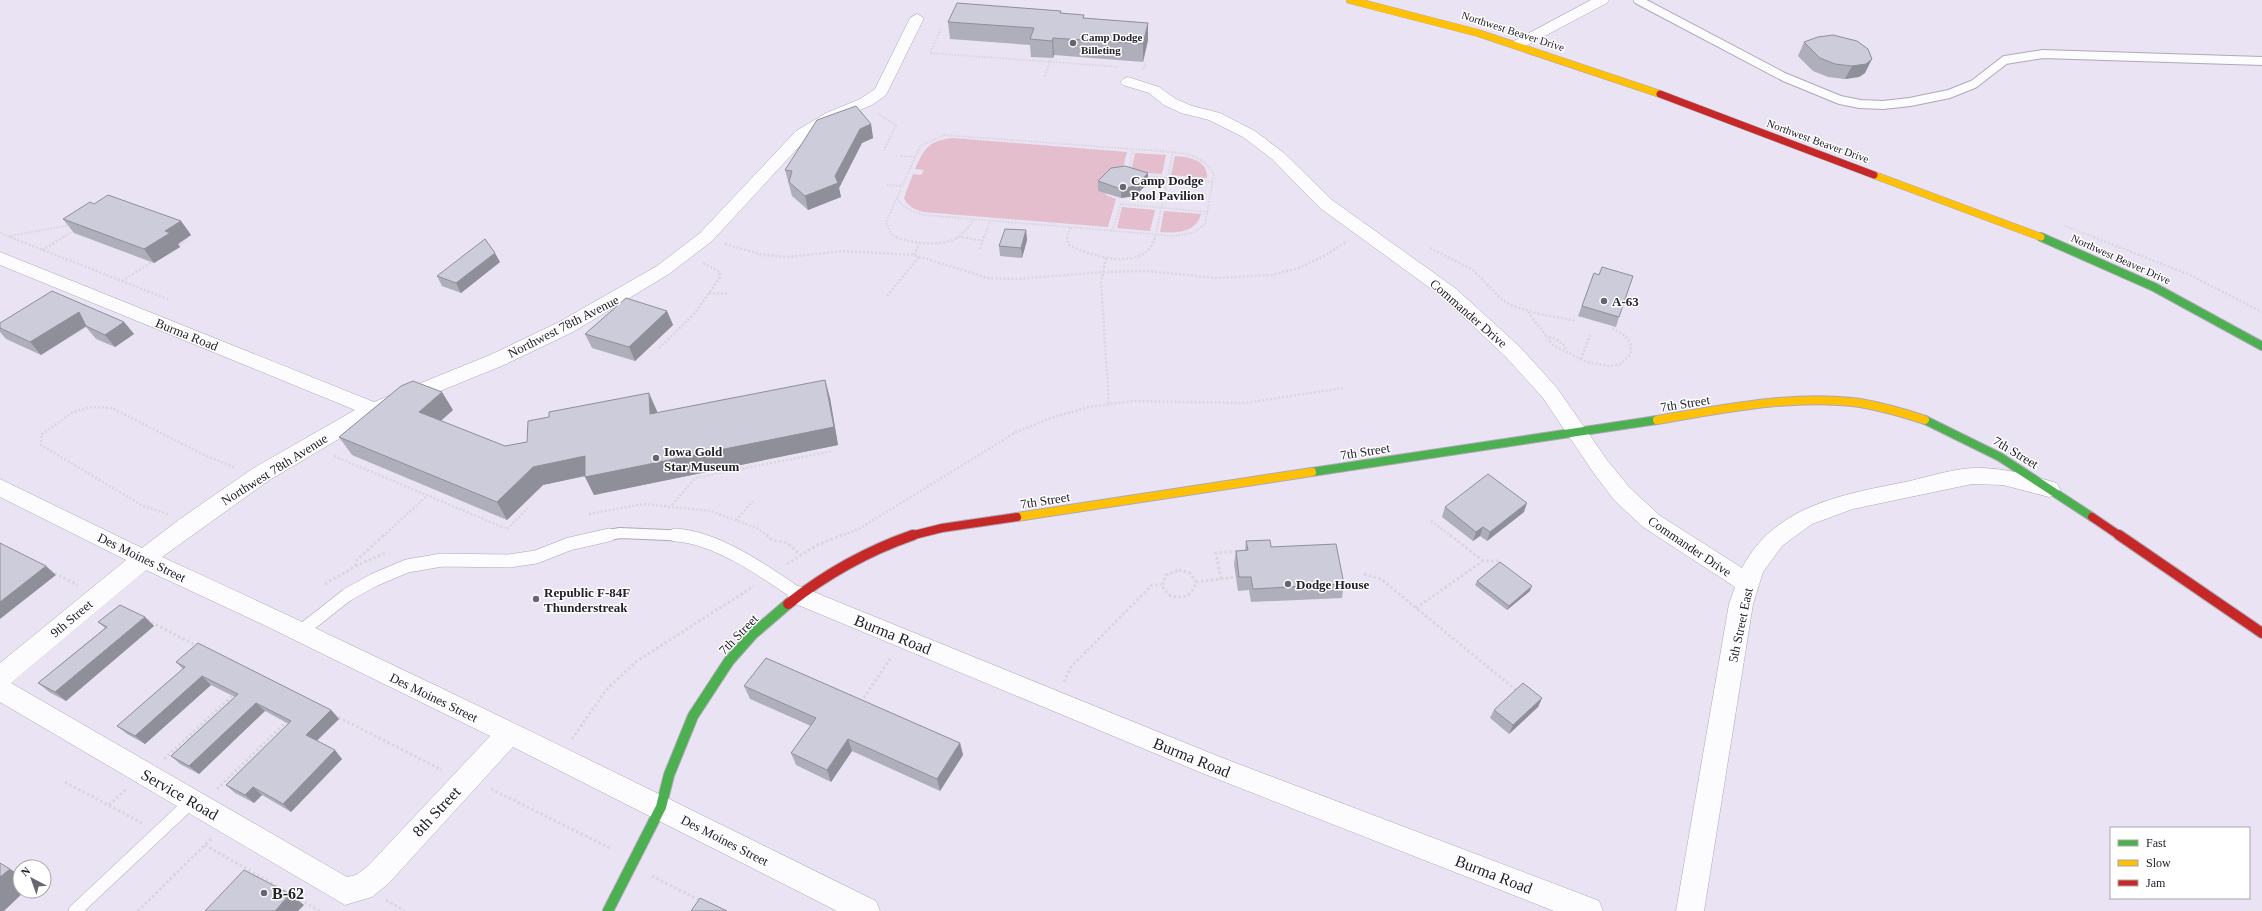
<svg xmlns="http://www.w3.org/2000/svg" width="2262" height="911" font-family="Georgia,serif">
<rect width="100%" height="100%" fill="#e9e3f4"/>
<!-- green -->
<path fill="#e4becc" d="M953,138L1127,152L1121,175L1102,185L1106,195L1116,199L1108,227L924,212C914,209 908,207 904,198L913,174L921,175L924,170L915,169C925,147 929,141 953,138Z
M1135,153L1166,155L1162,174L1131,172Z
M1175,156C1189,157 1208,160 1207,178L1171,175Z
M1122,207L1155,210L1150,231L1117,228Z
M1164,211L1201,214C1196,233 1177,233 1160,232Z"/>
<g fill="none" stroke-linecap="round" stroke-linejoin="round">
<!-- lane-far2 casing -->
<g stroke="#aea9b6" stroke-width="10">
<path id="lane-far2" d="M1638,0L1784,77L1840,100L1860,104L1883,105L1910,102L1949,94L1974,84L2005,60L2043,54L2262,61"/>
</g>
<!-- lane-far1 casing -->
<g stroke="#aea9b6" stroke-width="12">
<path id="lane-far1" d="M604,536L620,533L690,536"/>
</g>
<!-- lane casing -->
<g stroke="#aea9b6" stroke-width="14">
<path id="lane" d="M675,535C716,537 766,572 799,595
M300,632L347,595L374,580L407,566L442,560L509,561L536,557L569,544L609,535
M75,911L192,801"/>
</g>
<!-- street casing -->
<g stroke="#aea9b6" stroke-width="1">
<path id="street" d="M1591,0H1609L1607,3L1524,47L1519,48L1512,44L1514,41Z
M917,14L924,18L886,95L872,105L838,119L808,137L712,241L669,274L573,332L504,365L374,418L268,481L162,557C403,667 639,784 876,901L880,911H837L513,747L388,884L372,897L345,905L0,702V663L126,560L0,497V479L142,548L180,519L252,469L355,410L0,265V252L374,402L490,355L559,322L657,266L700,233L796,131L826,113L860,99L875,89L910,18ZM146,570L264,625L490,736L368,866L356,875L347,877L11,683Z
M1128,77L1159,87L1176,99L1192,106L1220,113L1255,131L1284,153L1332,200L1455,288L1520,347L1557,388L1607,460L1630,488L1659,515L1742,568C1775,504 1846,494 1910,481C1931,476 1953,469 1973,468C2002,467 2030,475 2057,483L2060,489L2057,495L2049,497L2003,485L1972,484L1853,509L1812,524L1782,546L1763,572L1753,604L1704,911H1676L1729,604L1735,587L1643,527L1614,500L1593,472L1543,398L1506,357L1441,296L1320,208L1272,159L1243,137L1209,120L1181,113L1164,105L1149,93L1123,85L1120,82L1123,79Z
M799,586L1220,757L1589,897L1599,901L1603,911H1554L1202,773L791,602L787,595L791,588Z"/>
</g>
<!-- fast-far2 casing -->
<g stroke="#aea9b6" stroke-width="8">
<path id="fast-far2" d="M2041,237L2043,238"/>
</g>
<!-- fast-far1 casing -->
<g stroke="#aea9b6" stroke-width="10">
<path id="fast-far1" d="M2041,237L2154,287L2262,346
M1925,420L2000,457L2092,517
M1312,472L1657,420"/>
</g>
<!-- fast casing -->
<g stroke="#aea9b6" stroke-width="12">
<path id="fast" d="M608,911L661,807L669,775L693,716L729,661L753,634L788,604"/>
</g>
<!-- slow-far1 casing -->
<g stroke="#aea9b6" stroke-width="8">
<path id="slow-far1" d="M1350,0L1478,33L1660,94
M1874,175L2041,237"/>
</g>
<!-- slow casing -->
<g stroke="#aea9b6" stroke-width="10">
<path id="slow" d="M1657,420C1723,409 1793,394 1860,403C1883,407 1904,413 1925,420
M1017,517L1312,472"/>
</g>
<!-- jam-far2 casing -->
<g stroke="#aea9b6" stroke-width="8">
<path id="jam-far2" d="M1660,94L1874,175"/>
</g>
<!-- jam-far1 casing -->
<g stroke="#aea9b6" stroke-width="10">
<path id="jam-far1" d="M2092,517L2120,536
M910,536L942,528L1017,517"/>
</g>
<!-- jam casing -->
<g stroke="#aea9b6" stroke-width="12">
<path id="jam" d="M2119,535L2262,633
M788,604C826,574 867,551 913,535"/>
</g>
<!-- path-far2 -->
<path stroke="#d9d7dc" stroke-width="2" stroke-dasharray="1.5 1.5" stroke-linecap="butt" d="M941,29L930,53L1119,67
M1142,69H1144L1146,62
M1045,76L1051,58
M878,114L896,125L883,152
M944,135L1173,152C1190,154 1205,158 1214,174L1205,224L1193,233L1174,236L924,215C913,212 903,208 897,198L920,146Z
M901,156L915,157
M1129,170L1133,149
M1145,176L1213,182
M887,185L902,186
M897,198L886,222L891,234L898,238
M2065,226L2096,238
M1112,231L1121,204L1208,212
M0,233L13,238
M9,236L71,225
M960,236L963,238
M62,238L75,230
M957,238L966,230L974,219
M984,238L990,221
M1067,238L1071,227
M1155,238L1173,152"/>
<!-- path-far1 -->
<path stroke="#d9d7dc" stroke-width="2.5" stroke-dasharray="2 2" stroke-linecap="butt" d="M10,237L170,300
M896,237C913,244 941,247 959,237
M962,237L983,241
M1067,237L1068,244C1089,257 1147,273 1155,237
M2093,237L2190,275L2262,312
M725,244L763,255L789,257L843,251L914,255L988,278L1017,279L1102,272L1147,271L1217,278L1272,275L1299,268L1326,255L1346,242
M176,247L187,240
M1430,248L1473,270L1501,299L1511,305L1535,313L1576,321
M980,249L984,237
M42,250L64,237
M914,255L920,242
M1106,258L1101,283L1109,404
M122,281L155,260
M709,293L729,294
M887,296L919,257
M1528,312L1553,345L1587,362L1610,366L1620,364L1630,355C1634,341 1624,334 1612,328
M1549,337L1556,339L1565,346L1566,351
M659,348L695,313L720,277V272L703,263
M1581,359L1590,335
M334,456L507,529L528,508
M672,505L695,478L832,451
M168,514L143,506L41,445V435L73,412L91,407L112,408L206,456L234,467
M589,514L644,504L711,511L757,528L768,536
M736,520L753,501
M1431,521L1451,536
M383,536L427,496
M840,536L859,529L1016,432L1051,418L1089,407L1133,401L1245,403L1343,388"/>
<!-- path -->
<path stroke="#d9d7dc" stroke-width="3" stroke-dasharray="2.5 2.5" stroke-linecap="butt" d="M766,535L772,540L787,543L801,555
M1450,535L1483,561
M787,564L817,545L842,535
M356,566V561L384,535
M1179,570L1190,573L1196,582C1192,596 1183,600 1169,595L1162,586L1166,575Z
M50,571L78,585
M1364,574L1381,579L1517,691
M1221,579L1216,553L1237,551
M1196,582L1236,577
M325,584L356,566L387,552
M1416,608L1483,561H1500
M147,620L197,646
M1064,682L1071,667L1152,585H1161
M861,702L892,656
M334,715L442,770
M572,739L606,690L637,661L754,586
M164,759L234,694
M65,782L142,823
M217,789L287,721
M491,789L612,849
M109,805L126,789
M205,845L320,911
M652,876L701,901
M386,900L405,911
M138,911L211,839"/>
<!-- lane-far2 -->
<use href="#lane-far2" stroke="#fcfbfd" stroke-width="8"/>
<!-- lane-far1 -->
<use href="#lane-far1" stroke="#fcfbfd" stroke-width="10"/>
<!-- lane -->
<use href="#lane" stroke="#fcfbfd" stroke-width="13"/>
<!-- street -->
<use href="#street" fill="#fcfbfd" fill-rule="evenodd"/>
<!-- fast-far2 -->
<use href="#fast-far2" stroke="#4caf50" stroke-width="7"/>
<!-- fast-far1 -->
<use href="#fast-far1" stroke="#4caf50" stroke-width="8"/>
<!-- fast -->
<use href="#fast" stroke="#4caf50" stroke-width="10"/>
<!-- slow-far1 -->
<use href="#slow-far1" stroke="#ffc107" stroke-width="7"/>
<!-- slow -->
<use href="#slow" stroke="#ffc107" stroke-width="8"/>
<!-- jam-far2 -->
<use href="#jam-far2" stroke="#c62828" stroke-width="7"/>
<!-- jam-far1 -->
<use href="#jam-far1" stroke="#c62828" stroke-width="8"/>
<!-- jam -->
<use href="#jam" stroke="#c62828" stroke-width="10"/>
</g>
<!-- wall -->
<path fill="#afafbb" d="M1061,13L1085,18L1148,40L1143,62L1054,55L1053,58L1031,57L1030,45L950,39L948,22Z
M1804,42L1865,73L1859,77L1845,79L1828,77L1813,71L1798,56Z
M871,124L873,138L862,143L839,188L841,197L808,210L792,196L785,170Z
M1098,181L1148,183L1135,196L1121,198L1098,191Z
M94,204L181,221L191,235L178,244L180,247L154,263L74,233L63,219Z
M1026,230L1027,240L1022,258L1000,256L999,246Z
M500,262L461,293L442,286L437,276Z
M1594,273L1619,317L1616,327L1578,316Z
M667,311L673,325L635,361L592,348L585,334Z
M124,322L134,334L115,347L96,339L86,327L41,355L6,339L0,332V323Z
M830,398L838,445L594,495L585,476L543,485L507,520L352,455L339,437L453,410L441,421L505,446L527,442L657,411V413Z
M1445,507L1524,512L1487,541L1480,536L1473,541L1442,517Z
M1246,541L1271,547L1344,584L1342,598L1251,602L1249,590L1238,591L1234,564L1236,551H1245Z
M1477,581L1530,591L1507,610L1475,585Z
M145,617L154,626L66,701L49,692L38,683L105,628L98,622Z
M176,662L331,710L339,719L317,741L342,759L291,812L262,795L254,803L235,793L226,785L289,724L265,711L199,774L180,764L171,756L235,697L211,685L145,744L127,734L117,726L183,669Z
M744,686L960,743L963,755L940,791L852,751L831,782L796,765L791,753L811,726L750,699Z
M1542,698L1538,707L1509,734L1490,718L1494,710Z"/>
<!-- shaded-wall -->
<path fill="#8f8f99" d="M1148,23V40L1143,62V44Z
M1053,38L1054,55L1053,58L1052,41Z
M1872,59L1865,73L1859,77L1845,79L1852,66Z
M871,124L873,138L862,143L839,188L841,197L808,210L805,196L835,176L860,129Z
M1148,173V183L1135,196L1121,198V189Z
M181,221L191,235L178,244L180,247L154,263L144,249L165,231Z
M1026,230L1027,240L1022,258L1021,248Z
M495,253L500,262L461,293L456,283Z
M667,311L673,325L635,361L629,347Z
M79,312L89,324L41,355L30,342Z
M124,322L134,334L115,347L105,335Z
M825,380L830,398L838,445L594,495L585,477Z
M442,392L453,410L430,430L419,412Z
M649,393L657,411L658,432L650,414Z
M585,456L594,474L543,485L507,520L497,502L533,467Z
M1527,503L1524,512L1487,541L1490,532Z
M1483,527L1480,536L1473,541L1476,532Z
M46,566L56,575L0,619V602Z
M1532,586L1530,591L1507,610L1509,606Z
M145,617L154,626L66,701L55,692Z
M202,676L211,685L145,744L135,736Z
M1542,698L1538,707L1509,734L1513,725Z
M256,703L265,711L199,774L189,766Z
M331,710L339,719L314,743L306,735Z
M848,739L852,751L831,782L827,770Z
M960,743L963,755L940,791L937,779Z
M335,750L342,759L291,812L283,804Z
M253,787L262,795L254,803L245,795Z
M10,869L20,875V891H25L4,911H0V877Z
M290,894L304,905L298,911H275Z"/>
<!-- building -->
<path fill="#ccccda" stroke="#8f8f99" d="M957,3L1061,11L1060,13L1084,15L1083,18L1148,23L1143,44L1053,38L1052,41L1030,39L1034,28L948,22Z
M1833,35L1857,41L1868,49L1872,59L1866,64L1852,66L1835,64L1820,58L1804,42L1818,37Z
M856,106L871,124L860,129L835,176L838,183L805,196L789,182L792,171L785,170L817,120Z
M1125,166L1148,173L1135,186L1121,189L1098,181L1111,168Z
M108,195L181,221L165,231L170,233L144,249L63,219L90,202L94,204Z
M1005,229L1026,230L1021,248L999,246Z
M485,239L495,253L456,283L437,276Z
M1602,267L1633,276L1619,317L1582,306L1594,273L1599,275Z
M52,291L124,322L105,335L86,326L79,312L30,342L0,328V323Z
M626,298L667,311L629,347L585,334Z
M825,380L834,427L585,477V456L533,467L497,502L339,437L401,386L413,381L442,392L419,412L505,446L527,442L528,421L549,417V412L649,393L650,414Z
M1488,474L1527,503L1490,532L1483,527L1476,532L1445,507Z
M1270,540L1271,547L1336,544L1344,584L1253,589L1251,577H1239L1236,551L1248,550L1246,541Z
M0,543L46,566L0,602Z
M1500,562L1532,586L1509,606L1477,581Z
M120,605L145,617L55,692L38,683L107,627L98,622Z
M198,643L331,710L306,735L335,750L283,804L253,787L245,795L226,785L291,721L256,703L189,766L171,756L238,694L202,676L135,736L117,726L185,667L176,662Z
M766,658L960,743L937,779L848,739L827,770L791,753L816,718L744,686Z
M1523,683L1542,698L1513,725L1494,710Z
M0,863L10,869L0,877Z
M244,870L290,894L275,911H205Z
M700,898L727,911H691Z"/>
<!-- markers -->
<g fill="#696472" stroke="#fff" stroke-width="1.5">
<circle cx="1073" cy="43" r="4"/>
<circle cx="1123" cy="187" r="4"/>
<circle cx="1604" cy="301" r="4"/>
<circle cx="656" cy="458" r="4"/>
<circle cx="1288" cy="584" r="4"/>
<circle cx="536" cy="599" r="4"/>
<circle cx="264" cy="893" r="4"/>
</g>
<g text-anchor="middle" stroke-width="3" stroke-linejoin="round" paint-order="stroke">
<!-- far-street labels -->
<g font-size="11" fill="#24202c" stroke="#fff">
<text transform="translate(1513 31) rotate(18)" y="4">Northwest Beaver Drive</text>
<text transform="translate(1818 141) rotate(20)" y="4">Northwest Beaver Drive</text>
<text transform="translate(2121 259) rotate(24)" y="4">Northwest Beaver Drive</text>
</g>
<!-- far-poi labels -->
<g font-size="11" font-weight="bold" fill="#24202c" stroke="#fff" text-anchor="start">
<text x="1081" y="41">Camp Dodge<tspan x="1081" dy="13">Billeting</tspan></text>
</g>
<!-- poi labels -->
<g font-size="13" font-weight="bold" fill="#24202c" stroke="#fff" text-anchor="start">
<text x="1131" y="185">Camp Dodge<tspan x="1131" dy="15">Pool Pavilion</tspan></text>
<text x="1612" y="306">A-63</text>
<text x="664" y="456">Iowa Gold<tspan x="664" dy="15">Star Museum</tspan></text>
<text x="1296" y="589">Dodge House</text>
<text x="544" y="597">Republic F-84F<tspan x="544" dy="15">Thunderstreak</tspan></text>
</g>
<!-- street labels -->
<g font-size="13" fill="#24202c" stroke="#fff">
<text transform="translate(1469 313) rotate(41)" y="5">Commander Drive</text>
<text transform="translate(563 326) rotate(-27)" y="5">Northwest 78th Avenue</text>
<text transform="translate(187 334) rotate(22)" y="5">Burma Road</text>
<text transform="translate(1685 403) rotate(-9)" y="5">7th Street</text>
<text transform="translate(1365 451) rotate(-9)" y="5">7th Street</text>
<text transform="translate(2016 452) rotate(31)" y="5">7th Street</text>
<text transform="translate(274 469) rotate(-32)" y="5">Northwest 78th Avenue</text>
<text transform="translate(1045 500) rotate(-9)" y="5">7th Street</text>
<text transform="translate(1690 546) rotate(34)" y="5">Commander Drive</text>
<text transform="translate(142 557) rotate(26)" y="5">Des Moines Street</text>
<text transform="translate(71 618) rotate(-40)" y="5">9th Street</text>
<text transform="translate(1740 625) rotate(-78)" y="5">5th Street East</text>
<text transform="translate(738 634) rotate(-46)" y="5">7th Street</text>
<text transform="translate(434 697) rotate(26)" y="5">Des Moines Street</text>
<text transform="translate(725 840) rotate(27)" y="5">Des Moines Street</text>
</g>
<!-- near-street labels -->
<g font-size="16" fill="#24202c" stroke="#fff">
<text transform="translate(893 634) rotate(22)" y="6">Burma Road</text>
<text transform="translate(1192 757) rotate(22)" y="6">Burma Road</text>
<text transform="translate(180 794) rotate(30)" y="6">Service Road</text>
<text transform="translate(436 811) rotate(-47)" y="6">8th Street</text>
<text transform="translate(1494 874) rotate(21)" y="6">Burma Road</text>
</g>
<!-- near-poi labels -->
<g font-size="16" font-weight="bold" fill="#24202c" stroke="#fff" text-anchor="start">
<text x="272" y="899">B-62</text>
</g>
</g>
<!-- legend -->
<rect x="2110" y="827" width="140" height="72" fill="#ffffff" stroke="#a7a6ab"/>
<rect x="2118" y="840" width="20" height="6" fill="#4caf50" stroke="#a7a6ab"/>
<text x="2146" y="847" font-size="12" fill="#24202c">Fast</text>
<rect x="2118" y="860" width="20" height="6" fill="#ffc107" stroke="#a7a6ab"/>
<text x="2146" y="867" font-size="12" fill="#24202c">Slow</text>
<rect x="2118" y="880" width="20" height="6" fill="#c62828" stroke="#a7a6ab"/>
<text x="2146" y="887" font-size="12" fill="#24202c">Jam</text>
<!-- north arrow -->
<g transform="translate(32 879) rotate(319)"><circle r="19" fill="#ffffff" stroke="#a7a6ab"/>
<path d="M0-3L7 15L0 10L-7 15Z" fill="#696472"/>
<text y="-6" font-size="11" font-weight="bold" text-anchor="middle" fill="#24202c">N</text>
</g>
</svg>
